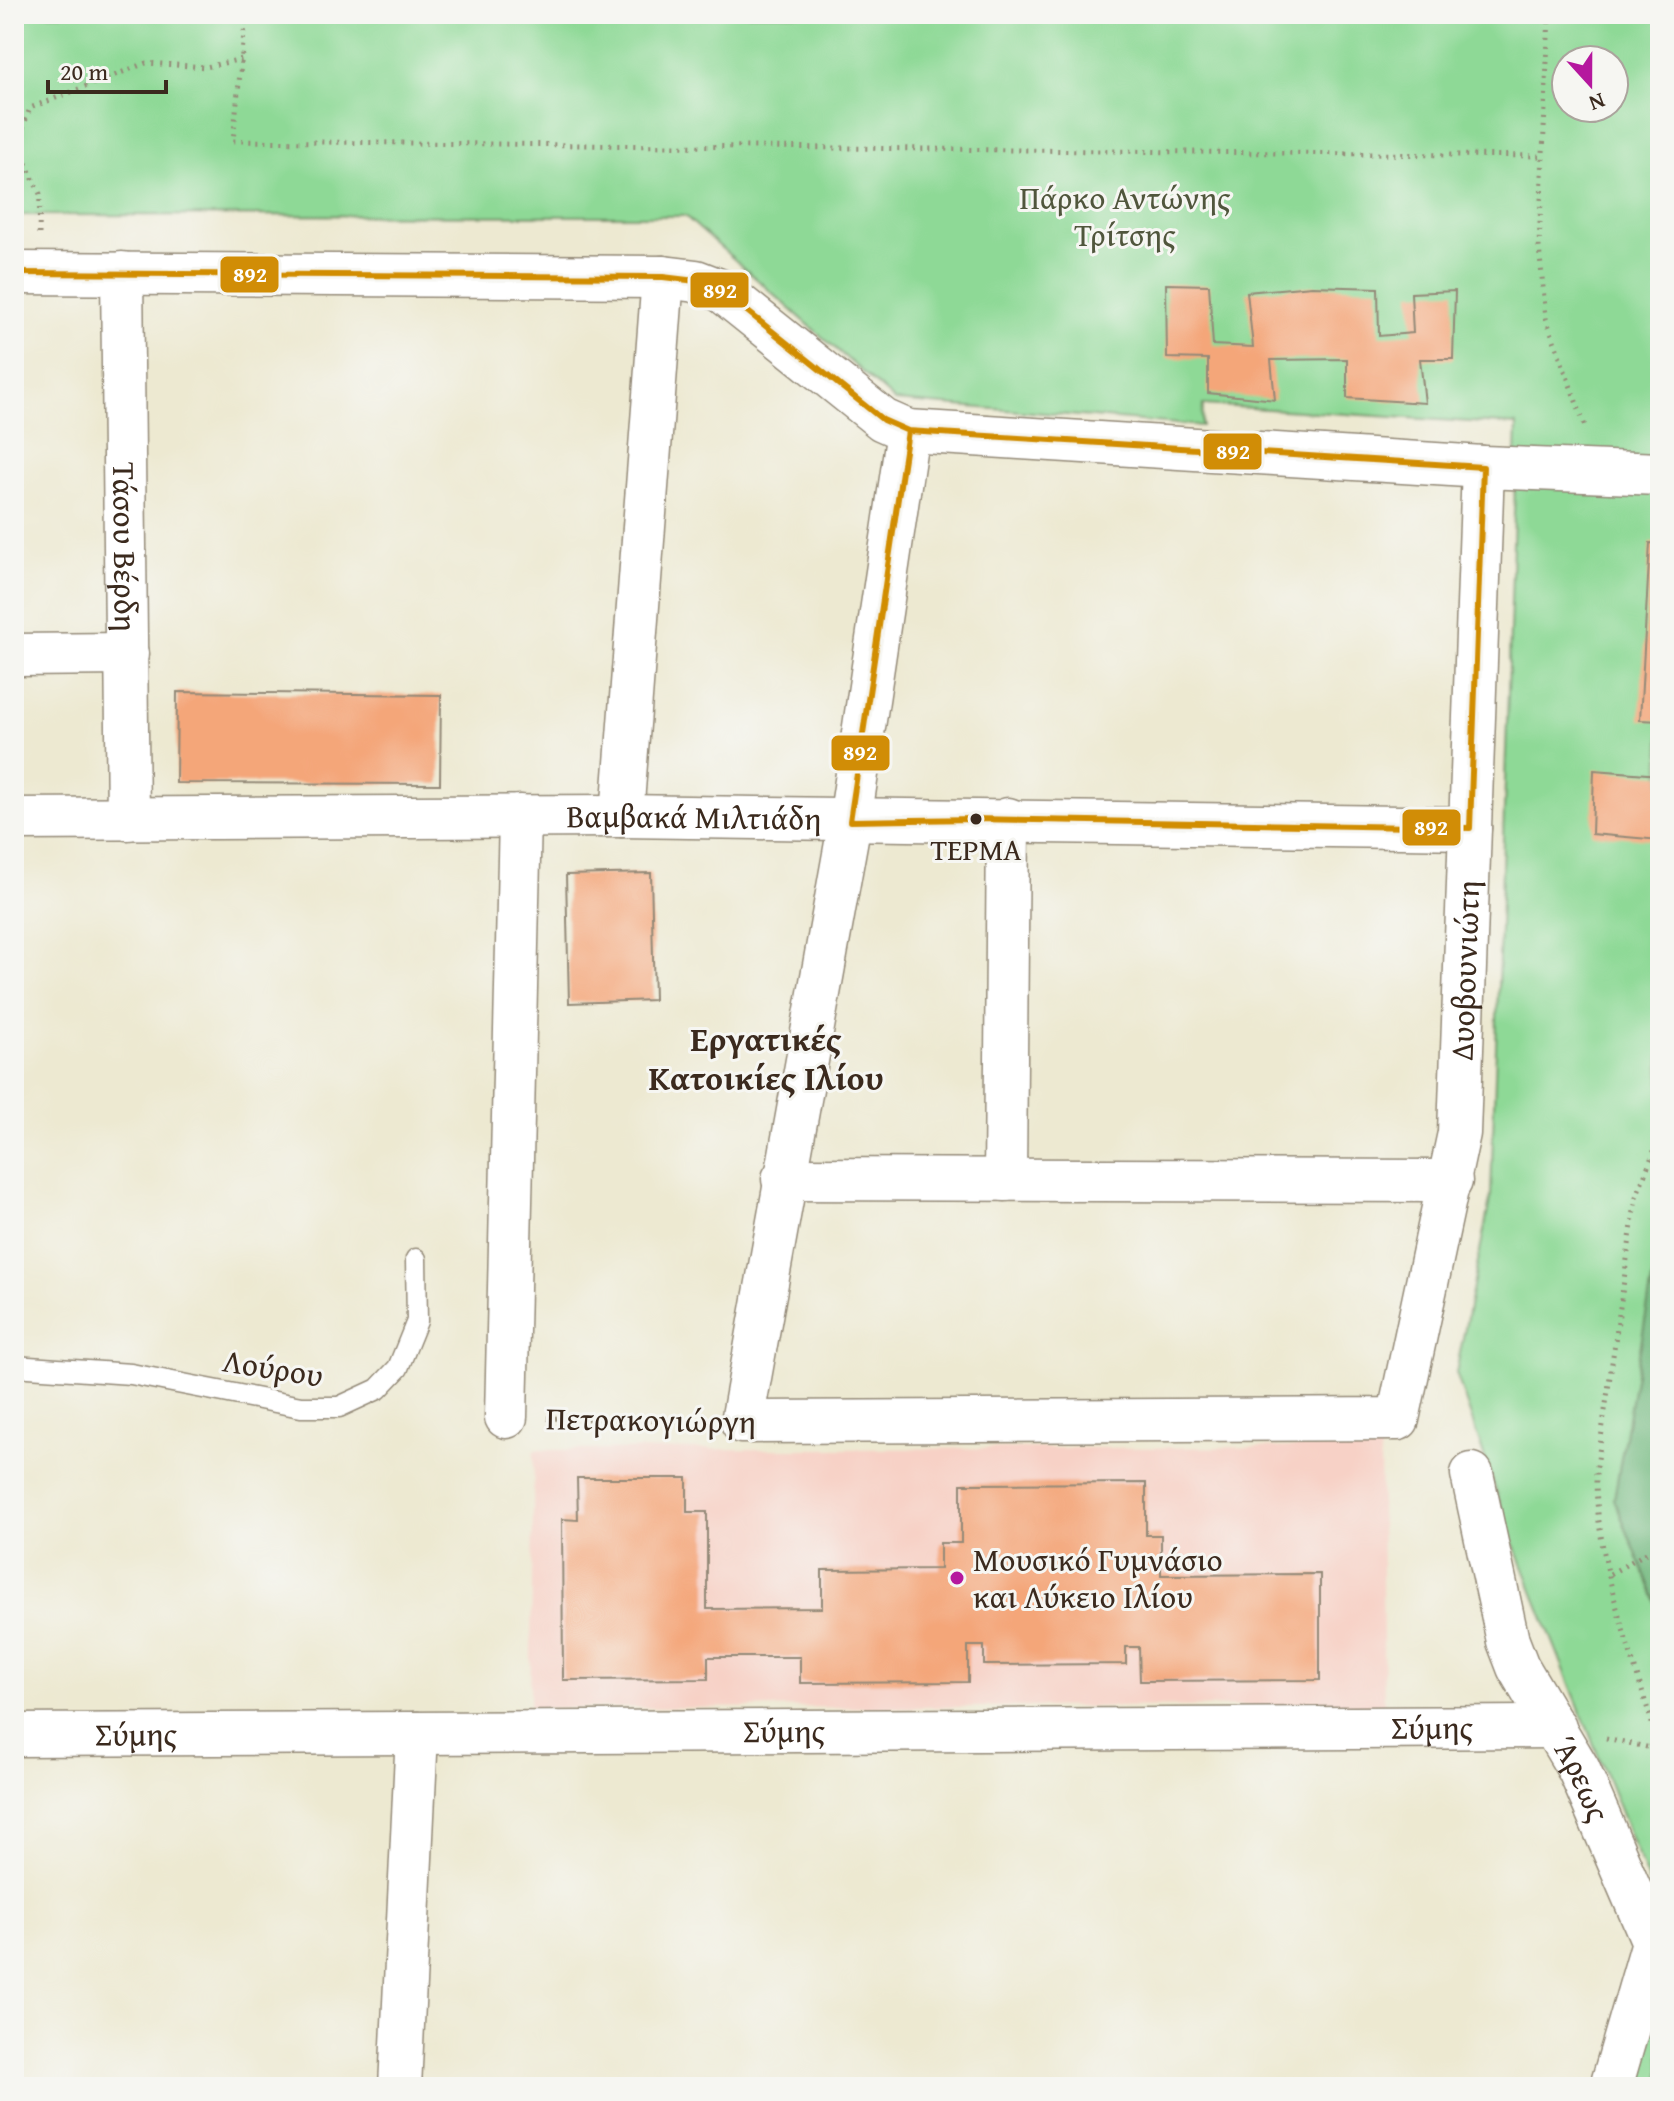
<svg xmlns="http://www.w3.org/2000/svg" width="1674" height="2101" font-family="'Gentium Book Plus',serif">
<rect width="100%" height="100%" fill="#f6f6f2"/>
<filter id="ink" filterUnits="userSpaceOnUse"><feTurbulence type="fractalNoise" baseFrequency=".0125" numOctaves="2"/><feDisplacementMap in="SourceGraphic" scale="16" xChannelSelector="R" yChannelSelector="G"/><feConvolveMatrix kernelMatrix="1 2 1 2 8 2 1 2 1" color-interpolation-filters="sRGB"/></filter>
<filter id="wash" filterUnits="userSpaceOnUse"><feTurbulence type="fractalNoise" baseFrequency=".006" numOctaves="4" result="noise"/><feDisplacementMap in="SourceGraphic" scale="32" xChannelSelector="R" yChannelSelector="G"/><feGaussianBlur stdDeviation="1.8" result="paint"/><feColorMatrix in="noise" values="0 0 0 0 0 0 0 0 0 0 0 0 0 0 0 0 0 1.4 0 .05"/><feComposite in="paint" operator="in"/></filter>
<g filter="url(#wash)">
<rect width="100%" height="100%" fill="#ede9d1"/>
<!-- built -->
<path fill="#f7d1c6" d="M1380,1447L1384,1706L530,1708L534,1450Z"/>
<!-- green -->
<path fill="#8ed996" stroke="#64825a" stroke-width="2" fill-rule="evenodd" d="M14,14H1660V1911L1513,1541L1456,1373L1491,1195L1517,425L1203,405L1202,426L895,401L685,216L14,215ZM1566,60H1614V108H1566Z
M1660,1970V2087H1635Z"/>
<!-- forest -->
<path fill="#72b97f" stroke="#56724e" stroke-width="2" d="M1660,1235V1612L1614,1499Z"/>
<g id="blocks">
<!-- building -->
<path fill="#f4a679" d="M1166,284L1209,285L1213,345L1253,347L1247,292L1312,286L1378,288L1379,336L1413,333L1411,293L1455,291L1453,359H1420L1425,403L1347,398V359L1271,360L1275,400L1208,393V359L1167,358Z
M1650,543L1660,544V721L1640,720Z
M177,692L441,695L440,784L176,783Z
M1594,770L1660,775V840L1592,834Z
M651,873L654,1000L569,1003L566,875Z
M577,1478H687V1512H707V1609L822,1608V1570L940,1569V1543H961V1484L1146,1483V1535H1161V1575L1320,1574V1680L1140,1681L1139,1647H1126V1664L984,1665V1646H968V1682L800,1683V1657H708V1679L563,1680L562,1519L578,1520Z"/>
</g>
</g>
<g filter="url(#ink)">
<use href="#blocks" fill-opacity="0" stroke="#948a78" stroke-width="2"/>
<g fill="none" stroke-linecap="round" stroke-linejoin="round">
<!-- lane casing -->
<g stroke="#948a78" stroke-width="23">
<path id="lane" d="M14,1366L131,1374L301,1407H339L378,1389L398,1368L417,1321L416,1259"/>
</g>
<!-- street casing -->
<g stroke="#948a78" stroke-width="45">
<g id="street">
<path d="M14,273L663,277L696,281L722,291L883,420L908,431L1483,467L1660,474"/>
<path id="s1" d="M122,273L128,819"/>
<path id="s2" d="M908,431L850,821L742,1422L1398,1419L1459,1133L1483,467"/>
<path d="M14,655L127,654"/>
<path d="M622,816L663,277"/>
<path id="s3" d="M14,819L622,816L1470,828"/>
<path d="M783,1179L1451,1181"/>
<path d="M1005,1180L1008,819"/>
<path d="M506,1417L520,816"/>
<path id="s4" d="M1472,1474L1508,1641L1518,1667L1579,1770L1653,1942L1611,2087"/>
<path id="s5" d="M14,1735L1555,1727"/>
<path d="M400,2087L417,1733"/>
</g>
</g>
<!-- path -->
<path stroke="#948a78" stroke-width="5" stroke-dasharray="2 6" stroke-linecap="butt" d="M246,14L233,141L1541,156
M1549,14L1539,246L1546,318L1586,429
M39,234L40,194L17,144L30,108L146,63L206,67L242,59
M1660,1136L1636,1197L1596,1473C1595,1564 1635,1662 1660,1750L1652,1771L1660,1803
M547,1418L705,1421
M1610,1574L1660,1545
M1606,1738L1660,1750"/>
<!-- lane -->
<use href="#lane" stroke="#fff" stroke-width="20"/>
<!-- street -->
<use href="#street" stroke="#fff" stroke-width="42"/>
<!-- bus-1 casing -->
<g stroke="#f6f6f2" stroke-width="12">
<path id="bus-1" d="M14,273L663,277L696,281L722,291L883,420L908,431
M908,431L1483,467L1470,828L974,819L850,821Z"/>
</g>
<!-- bus-1 -->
<use href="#bus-1" stroke="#d18d06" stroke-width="6"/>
</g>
</g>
<!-- markers -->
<circle fill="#3b2a1e" stroke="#f6f6f2" stroke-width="3" cx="976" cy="819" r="7"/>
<circle fill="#b5179e" stroke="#f6f6f2" stroke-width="3" cx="957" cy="1578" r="8"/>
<g text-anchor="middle" stroke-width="6" stroke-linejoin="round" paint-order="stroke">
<!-- bus labels -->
<g font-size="30" fill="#3b2a1e" stroke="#f6f6f2">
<text x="976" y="860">ΤΕΡΜΑ</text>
</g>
<!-- park labels -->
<g font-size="32" fill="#50563c" stroke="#f6f6f2">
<text x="1125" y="209">Πάρκο Αντώνης<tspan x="1125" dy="37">Τρίτσης</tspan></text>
</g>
<!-- street labels -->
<g font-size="32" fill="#3b2a1e" stroke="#f6f6f2">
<text dy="11" stroke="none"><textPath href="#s1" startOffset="274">Τάσου Βέρδη</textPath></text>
<text dy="11" stroke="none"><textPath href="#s3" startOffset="680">Βαμβακά Μιλτιάδη</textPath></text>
<text dy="11" stroke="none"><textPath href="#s2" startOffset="2116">Δυοβουνιώτη</textPath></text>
<text transform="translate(273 1368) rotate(9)" y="11">Λούρου</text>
<text transform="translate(651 1420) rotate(1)" y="11">Πετρακογιώργη</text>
<text dy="11" stroke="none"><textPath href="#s5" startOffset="1418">Σύμης</textPath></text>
<text dy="11" stroke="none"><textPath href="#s5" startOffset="770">Σύμης</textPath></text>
<text dy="11" stroke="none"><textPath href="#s5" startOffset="122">Σύμης</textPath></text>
<text dy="11" stroke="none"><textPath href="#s4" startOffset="328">Άρεως</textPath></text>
</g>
<!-- poi labels -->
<g font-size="32" fill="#3b2a1e" stroke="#f6f6f2" text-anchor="start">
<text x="973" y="1571">Μουσικό Γυμνάσιο<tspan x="973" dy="37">και Λύκειο Ιλίου</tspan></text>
</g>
<!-- neighbourhood labels -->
<g font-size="34" font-weight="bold" fill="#3b2a1e" stroke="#f6f6f2">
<text x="766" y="1051">Εργατικές<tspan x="766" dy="39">Κατοικίες Ιλίου</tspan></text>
</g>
</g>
<g stroke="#f6f6f2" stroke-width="3">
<rect x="219" y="255" width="61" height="39" rx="8" fill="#d18d06"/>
<rect x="689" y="271" width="61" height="38" rx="8" fill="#d18d06"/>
<rect x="1202" y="432" width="61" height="39" rx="8" fill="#d18d06"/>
<rect x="830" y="734" width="61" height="38" rx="8" fill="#d18d06"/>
<rect x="1401" y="808" width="61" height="39" rx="8" fill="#d18d06"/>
</g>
<g font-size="22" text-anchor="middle" font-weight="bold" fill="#fff">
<text x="250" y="282">892</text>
<text x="720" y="298">892</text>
<text x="1233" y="459">892</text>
<text x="860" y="760">892</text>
<text x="1431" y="835">892</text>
</g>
<!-- margin -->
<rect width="1674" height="2101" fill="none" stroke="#f6f6f2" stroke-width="48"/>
<!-- north arrow -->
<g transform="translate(1590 84) rotate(159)"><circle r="38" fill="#f6f6f2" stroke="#aba49d" stroke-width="2"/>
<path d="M0-6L14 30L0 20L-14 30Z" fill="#b5179e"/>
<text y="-12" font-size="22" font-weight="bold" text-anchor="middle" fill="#3b2a1e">N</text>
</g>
<!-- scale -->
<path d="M48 80v12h118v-12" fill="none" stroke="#3b2a1e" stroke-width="4"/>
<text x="60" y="80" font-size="24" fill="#3b2a1e" stroke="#f6f6f2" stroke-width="6" paint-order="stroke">20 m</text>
</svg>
